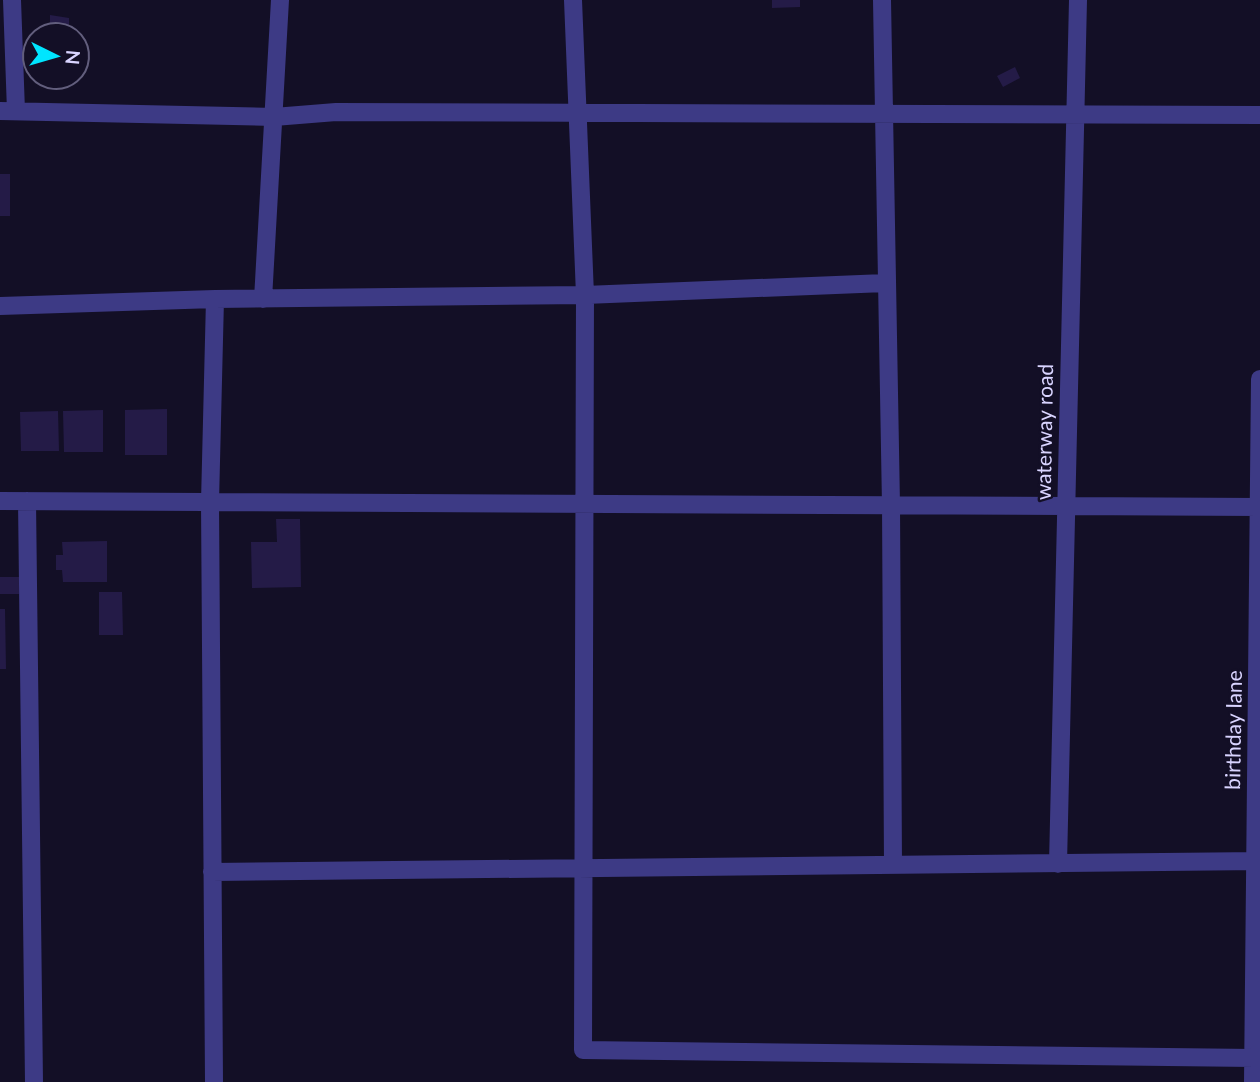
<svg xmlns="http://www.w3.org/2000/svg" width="1260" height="1082" font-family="Lato,sans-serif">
<rect width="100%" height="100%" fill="#130f26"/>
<!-- building -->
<path fill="#241b47" d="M772,0H800V7L772,8Z
M50,15L69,18V35H50Z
M77,63H80V78H77Z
M1015,67L1020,78L1003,87L997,76Z
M0,174H10V216H0Z
M167,409V455H125V410Z
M103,410V452H64L63,411Z
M58,411L59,451H21L20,412Z
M276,519H300L301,587L252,588L251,542H277Z
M107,541V582H63L62,570H56V555H63L62,542Z
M0,577H19V594H0Z
M99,592H122L123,635H99Z
M0,609H5L6,669H0Z"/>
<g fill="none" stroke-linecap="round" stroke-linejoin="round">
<!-- minor -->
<path stroke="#3d3a85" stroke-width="18" d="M12,0L16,111
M573,0L585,295L583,1050L1254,1058
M882,0L891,505L893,865
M0,111L274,117L336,112L1260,115
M263,299L280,0
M0,306L215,299L585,295L885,283
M0,501L1260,507
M27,501L34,1082
M1058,864L1078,0
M212,872L1260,861
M214,1082L210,502L215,299
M1253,1082L1260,379"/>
</g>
<g text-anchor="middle" stroke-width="5" stroke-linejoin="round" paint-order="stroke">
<!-- street labels -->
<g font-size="21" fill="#d9d4ff" stroke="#130f26">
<text transform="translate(1045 432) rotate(-89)" y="7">waterway road</text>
<text transform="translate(1234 730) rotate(-89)" y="7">birthday lane</text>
</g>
</g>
<!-- north arrow -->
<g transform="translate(56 56) rotate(95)"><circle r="33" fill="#130f26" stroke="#625e7d" stroke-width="2"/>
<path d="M0-5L12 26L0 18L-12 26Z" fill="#00e5ff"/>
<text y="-10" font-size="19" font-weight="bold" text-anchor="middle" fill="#d9d4ff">N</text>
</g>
</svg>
